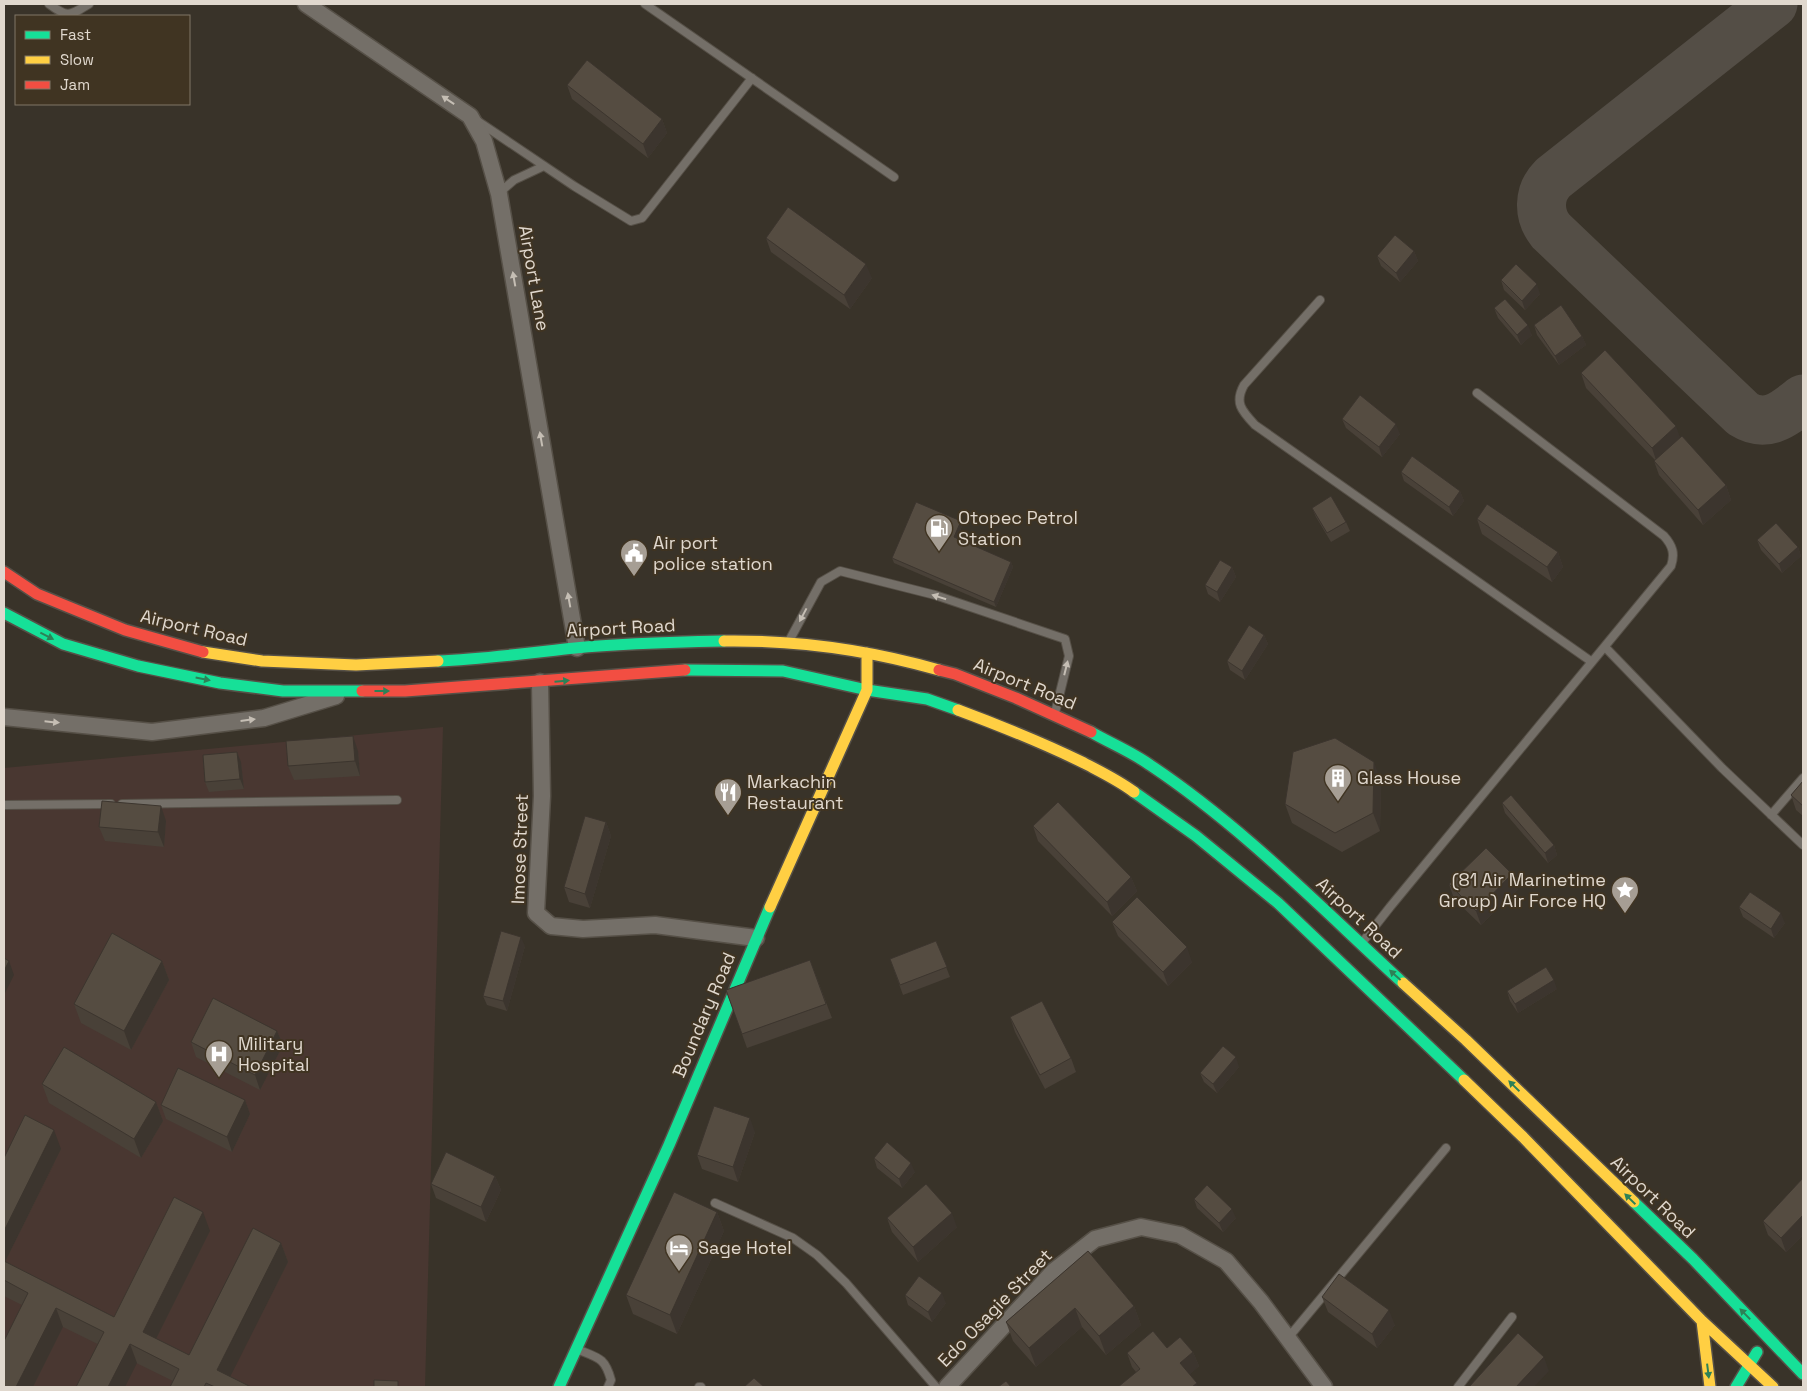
<svg xmlns="http://www.w3.org/2000/svg" width="1807" height="1391" font-family="'Space Grotesk',sans-serif">
<rect width="100%" height="100%" fill="#393329"/>
<!-- medical -->
<path fill="#493731" d="M443,727L425,1387H4V768Z"/>
<g fill="none" stroke-linecap="round" stroke-linejoin="round">
<!-- taxiway -->
<path stroke="#544e46" stroke-width="49" d="M1773,4L1553,178C1538,193 1538,215 1551,231L1743,414C1767,429 1784,414 1803,399"/>
<!-- lane casing -->
<g stroke="#565047" stroke-width="10">
<path id="lane" d="M49,4C68,18 69,16 89,4
M645,4L894,177
M476,120L574,186L631,221L642,218L752,78
M499,193L514,180L544,166
M1320,300L1244,385C1234,403 1242,411 1255,425L1592,662
M789,641L821,582L840,571L935,595L1065,639L1069,656L1055,713
M1605,647L1722,768L1803,845
M122,804L397,800
M4,805L111,804
M1771,815L1803,778
M1361,944L1390,907L1671,566C1675,554 1673,546 1664,536L1477,393
M715,1203L793,1238L817,1255L846,1283L936,1387
M1288,1338L1446,1148
M579,1350C599,1358 605,1358 611,1380L608,1387
M699,1387H701
M1458,1387L1512,1317"/>
</g>
<!-- street casing -->
<g stroke="#565047" stroke-width="19">
<path id="street" d="M306,4L470,116L484,141L499,194L577,648
M540,682L542,796L536,913L551,926L583,929L655,925L756,938
M4,717L152,732L264,718L336,696
M947,1387L1054,1271L1095,1239L1141,1227L1180,1235L1226,1261L1261,1302L1324,1387"/>
</g>
<!-- fast casing -->
<g stroke="#565047" stroke-width="14">
<path id="fast" d="M4,613L63,644L138,666L220,683L283,691H362
M438,661C484,659 529,653 575,648C624,643 675,642 724,641
M685,670L783,671L867,690L927,699L958,710
M1091,732C1110,743 1132,752 1150,765C1243,827 1321,908 1403,983
M1134,792L1196,836L1278,903L1464,1080
M1634,1202L1693,1259L1803,1374
M559,1387L669,1145L770,907
M1736,1387L1757,1352"/>
</g>
<!-- slow casing -->
<g stroke="#565047" stroke-width="14">
<path id="slow" d="M724,641C797,640 869,650 939,670
M203,652L262,661L356,665L438,661
M958,710C1001,726 1043,743 1084,763C1101,772 1118,780 1134,792
M770,907L867,690V653
M1403,983L1466,1040L1634,1202
M1464,1080L1523,1137L1702,1321L1773,1387
M1702,1321L1710,1387"/>
</g>
<!-- jam casing -->
<g stroke="#565047" stroke-width="14">
<path id="jam" d="M4,572L37,594L125,630L203,652
M939,670L955,674L1016,698L1091,732
M362,691H405L685,670"/>
</g>
<!-- lane -->
<use href="#lane" stroke="#746f68" stroke-width="8"/>
<!-- street -->
<use href="#street" stroke="#746f68" stroke-width="16"/>
<!-- fast -->
<use href="#fast" stroke="#16e098" stroke-width="11"/>
<!-- slow -->
<use href="#slow" stroke="#ffcf43" stroke-width="11"/>
<!-- jam -->
<use href="#jam" stroke="#f24e42" stroke-width="11"/>
</g>
<!-- wall -->
<path fill="#494138" d="M567,85L662,119L667,133L648,158L572,99Z
M766,238L872,278L850,309L771,252Z
M1414,251L1418,261L1400,282L1381,266L1377,256Z
M1501,280L1540,294L1525,310L1504,290Z
M1494,308L1532,335L1521,345L1498,318Z
M1534,325L1582,336L1586,345L1559,365L1537,335Z
M1581,373L1680,437L1726,485L1731,500L1703,525L1659,475L1654,461L1655,460L1586,388Z
M1342,419L1400,434L1382,457L1346,428Z
M1401,472L1460,491L1464,501L1453,516L1404,481Z
M1312,508L1346,522L1350,531L1331,542L1316,517Z
M1477,519L1558,552L1563,567L1552,582L1482,534Z
M962,526L957,539L1011,562L1013,567L996,607L894,563L892,558Z
M1757,540L1798,547L1801,556L1782,573L1761,550Z
M1232,567L1236,577L1220,602L1208,594L1205,585Z
M1264,635L1268,644L1245,680L1230,670L1227,661Z
M358,751L360,776L294,780L288,766Z
M241,762L244,789L209,792L205,782Z
M1381,781L1380,831L1342,852L1292,823L1285,804Z
M1803,781V816L1796,810L1791,795Z
M1502,803L1554,845L1557,855L1548,863L1505,813Z
M166,821L164,847L105,841L99,827Z
M606,822L611,836L590,908L569,902L564,887Z
M1033,826L1131,877L1137,891L1112,916L1038,841Z
M1449,884L1518,889L1481,925L1454,899Z
M1739,907L1785,923L1774,938L1743,917Z
M1112,922L1192,962L1168,986L1118,936Z
M936,941L950,977L903,995L890,959Z
M525,946L507,1011L487,1005L483,996Z
M810,960L832,1018L747,1048L726,990Z
M162,961L169,980L131,1050L81,1023L74,1004Z
M1557,989L1518,1013L1510,1001L1507,991Z
M1010,1017L1071,1058L1076,1072L1045,1089L1015,1032Z
M277,1031L283,1045L260,1090L196,1057L191,1042Z
M1239,1067L1217,1093L1204,1082L1200,1073Z
M42,1084L156,1102L163,1121L141,1158L49,1103Z
M245,1100L250,1114L232,1152L166,1119L161,1105Z
M755,1132L738,1182L702,1169L697,1155Z
M61,1149L5,1262L114,1317L210,1231L156,1339L189,1355L281,1243L288,1262L230,1376L251,1387H170L173,1381L63,1327L33,1387H4L22,1305L4,1296V1158Z
M874,1158L915,1172L902,1188L877,1168Z
M495,1176L501,1190L486,1222L436,1198L431,1184Z
M1803,1178V1235L1786,1252L1768,1235L1763,1221Z
M1194,1199L1236,1218L1223,1232L1197,1208Z
M717,1212L724,1231L677,1334L633,1314L626,1295Z
M887,1218L957,1227L918,1262L892,1232Z
M1088,1251L1134,1306L1141,1325L1106,1355L1082,1327L1036,1367L1013,1341L1006,1322Z
M905,1295L946,1303L932,1322L908,1305Z
M1322,1297L1395,1325L1377,1348L1328,1312Z
M1167,1348L1193,1352L1199,1366L1190,1374L1136,1372L1132,1367L1127,1353Z"/>
<!-- shaded-wall -->
<path fill="#3c352e" d="M662,119L667,133L648,158L643,144Z
M1414,251L1418,261L1400,282L1396,273Z
M866,264L872,278L850,309L844,295Z
M1537,284L1540,294L1525,310L1522,301Z
M1528,325L1532,335L1521,345L1517,335Z
M1582,336L1586,345L1559,365L1555,356Z
M1396,424L1400,434L1382,457L1379,447Z
M1676,426L1681,440L1657,463L1652,448Z
M1726,485L1731,500L1703,525L1698,510Z
M1460,491L1464,501L1453,516L1449,507Z
M961,521L962,526L955,542L954,537Z
M1798,547L1801,556L1782,573L1779,564Z
M1558,552L1563,567L1552,582L1547,567Z
M1011,562L1013,567L996,607L994,602Z
M1232,567L1236,577L1220,602L1217,592Z
M1264,635L1268,644L1245,680L1242,671Z
M353,736L358,751L360,776L355,761Z
M237,752L241,762L244,789L240,779Z
M1374,762L1381,781L1380,831L1373,813Z
M161,806L166,821L164,847L158,832Z
M606,822L611,836L590,908L585,894Z
M1554,845L1557,855L1548,863L1545,853Z
M1512,874L1518,889L1481,925L1476,911Z
M1131,877L1137,891L1112,916L1107,902Z
M1781,913L1785,923L1774,938L1771,929Z
M521,937L525,946L507,1011L503,1001Z
M1187,947L1192,962L1168,986L1163,972Z
M9,961L14,975L4,995V971Z
M162,961L169,980L131,1050L124,1031Z
M1554,980L1557,989L1518,1013L1515,1004Z
M277,1031L283,1045L260,1090L255,1075Z
M1236,1057L1239,1067L1217,1093L1213,1084Z
M245,1100L250,1114L232,1152L227,1137Z
M156,1102L163,1121L141,1158L134,1139Z
M750,1118L755,1132L738,1182L733,1167Z
M54,1130L61,1149L4,1264V1231Z
M911,1163L915,1172L902,1188L899,1179Z
M495,1176L501,1190L486,1222L481,1207Z
M1232,1209L1236,1218L1223,1232L1219,1223Z
M203,1212L210,1231L150,1351L143,1332Z
M717,1212L724,1231L677,1334L670,1315Z
M952,1213L957,1227L918,1262L913,1247Z
M1803,1215V1235L1786,1252L1781,1238Z
M281,1243L288,1262L225,1387L217,1370Z
M942,1293L946,1303L932,1322L928,1312Z
M1134,1306L1141,1325L1106,1355L1099,1336Z
M56,1308L63,1327L33,1387H16Z
M1075,1308L1082,1327L1036,1367L1029,1348Z
M1389,1310L1395,1325L1377,1348L1372,1334Z
M130,1344L137,1363L125,1387H108Z
M1193,1352L1199,1366L1186,1378L1180,1363Z
M1544,1357L1549,1371L1534,1387H1516Z
M1197,1383L1198,1387H1192Z"/>
<!-- building -->
<path fill="#554c41" stroke="#3c352e" d="M587,60L662,119L643,144L567,85Z
M788,207L866,264L844,295L766,238Z
M1395,235L1414,251L1396,273L1377,256Z
M1516,264L1537,284L1522,301L1501,280Z
M1505,299L1528,325L1517,335L1494,308Z
M1561,305L1582,336L1555,356L1534,325Z
M1605,350L1676,426L1652,448L1581,373Z
M1360,395L1396,424L1379,447L1342,419Z
M1682,436L1726,485L1698,510L1654,461Z
M1412,456L1460,491L1449,507L1401,472Z
M1331,496L1346,522L1327,533L1312,508Z
M916,502L961,521L954,537L1011,562L994,602L892,558Z
M1487,504L1558,552L1547,567L1477,519Z
M1776,523L1798,547L1779,564L1757,540Z
M1220,560L1232,567L1217,592L1205,585Z
M1249,625L1264,635L1242,671L1227,661Z
M353,736L355,761L288,766L286,741Z
M1335,738L1374,762L1373,813L1335,833L1285,804L1293,752Z
M237,752L240,779L205,782L203,755Z
M1803,781V806L1791,795Z
M1511,795L1554,845L1545,853L1502,803Z
M102,801L161,806L158,832L99,827Z
M1058,802L1131,877L1107,902L1033,826Z
M585,816L606,822L585,894L564,887Z
M1486,848L1512,874L1476,911L1449,884Z
M1750,892L1781,913L1771,929L1739,907Z
M1137,897L1187,947L1163,972L1112,922Z
M501,931L521,937L503,1001L483,996Z
M112,933L162,961L124,1031L74,1004Z
M936,941L947,967L900,985L890,959Z
M4,958L9,961L4,971Z
M810,960L826,1004L742,1034L726,990Z
M1546,967L1554,980L1515,1004L1507,991Z
M213,998L277,1031L255,1075L191,1042Z
M1042,1001L1071,1058L1040,1075L1010,1017Z
M1223,1046L1236,1057L1213,1084L1200,1073Z
M64,1047L156,1102L134,1139L42,1084Z
M178,1068L245,1100L227,1137L161,1105Z
M714,1106L750,1118L733,1167L697,1155Z
M25,1115L54,1130L4,1231V1158Z
M887,1142L911,1163L899,1179L874,1158Z
M446,1152L495,1176L481,1207L431,1184Z
M1803,1178V1215L1781,1238L1763,1221Z
M926,1184L952,1213L913,1247L887,1218Z
M1207,1185L1232,1209L1219,1223L1194,1199Z
M674,1192L717,1212L670,1315L626,1295Z
M174,1197L203,1212L143,1332L189,1355L253,1228L281,1243L217,1370L251,1387H215L206,1383L204,1387H170L179,1369L130,1344L108,1387H76L104,1332L56,1308L16,1387H4V1341L28,1293L4,1280V1261L114,1317Z
M1088,1251L1134,1306L1099,1336L1075,1308L1029,1348L1006,1322Z
M1339,1274L1389,1310L1372,1334L1322,1297Z
M919,1276L942,1293L928,1312L905,1295Z
M1153,1331L1167,1348L1180,1337L1193,1352L1180,1363L1197,1383L1192,1387H1118L1140,1369L1127,1353Z
M1518,1333L1544,1357L1516,1387H1469Z
M754,1378L764,1387H744Z
M374,1380L398,1381V1387H374Z
M1006,1381L1011,1387H998Z"/>
<!-- one-way arrows -->
<defs><path id="oneway-solid" d="M-6-.8H1V-3.2L6.5 0L1 3.2V.8H-6Z" transform="scale(1.25)"/></defs>
<g fill="#c5beb4">
<use href="#oneway-solid" transform="translate(448 100) rotate(-146)"/>
<use href="#oneway-solid" transform="translate(514 279) rotate(-100)"/>
<use href="#oneway-solid" transform="translate(541 439) rotate(-100)"/>
<use href="#oneway-solid" transform="translate(939 597) rotate(-162)"/>
<use href="#oneway-solid" transform="translate(569 600) rotate(-100)"/>
<use href="#oneway-solid" transform="translate(803 615) rotate(118)"/>
<use href="#oneway-solid" transform="translate(1066 668) rotate(-76)"/>
<use href="#oneway-solid" transform="translate(248 720) rotate(-7)"/>
<use href="#oneway-solid" transform="translate(52 722) rotate(6)"/>
</g>
<g fill="#2d8157">
<use href="#oneway-solid" transform="translate(47 636) rotate(27)"/>
<use href="#oneway-solid" transform="translate(203 679) rotate(11)"/>
<use href="#oneway-solid" transform="translate(562 681) rotate(-5)"/>
<use href="#oneway-solid" transform="translate(382 691)"/>
<use href="#oneway-solid" transform="translate(1395 975) rotate(-138)"/>
<use href="#oneway-solid" transform="translate(1514 1086) rotate(-136)"/>
<use href="#oneway-solid" transform="translate(1630 1199) rotate(-136)"/>
<use href="#oneway-solid" transform="translate(1745 1314) rotate(-134)"/>
<use href="#oneway-solid" transform="translate(1708 1371) rotate(83)"/>
</g>
<!-- icons -->
<defs>
<g id="fuel-pin" transform="scale(1.4375)"><path d="M0 17L-7.5 6A9.5 9.5 0 1 1 7.5 6Z" fill="#a69e94" stroke="#403422"/><path d="M-5.5-6h7V0h2V4h1.3V-2.5L3-4.5l.8-.8L6-3V5H2.5V1h-1V6h-7ZM-4.2-4.7v3.2H.2V-4.7Z" fill="#fff"/></g>
<g id="civic-pin" transform="scale(1.4375)"><path d="M0 17L-7.5 6A9.5 9.5 0 1 1 7.5 6Z" fill="#a69e94" stroke="#403422"/><path d="M-.6-6.5H3V-4.5H.6V-3L4-1V1h2V6H-6V1h2V-1L-.6-3ZM-1.2 2.5V6h2.4V2.5Z" fill="#fff"/></g>
<g id="building-pin" transform="scale(1.4375)"><path d="M0 17L-7.5 6A9.5 9.5 0 1 1 7.5 6Z" fill="#a69e94" stroke="#403422"/><path d="M-4-6H4V6H1V3H-1V6H-4ZM-2.5-4.3h1.7v1.8h-1.7ZM.8-4.3h1.7v1.8H.8ZM-2.5-1h1.7V.8h-1.7ZM.8-1h1.7V.8H.8Z" fill="#fff"/></g>
<g id="restaurant-pin" transform="scale(1.4375)"><path d="M0 17L-7.5 6A9.5 9.5 0 1 1 7.5 6Z" fill="#a69e94" stroke="#403422"/><path d="M-5-6h1v4h1v-4h1v4h1v-4h1v5L-1.5 .5V6h-2V.5L-5-1ZM5-6V6H3V1.5H1.5Q1.5-4 5-6Z" fill="#fff"/></g>
<g id="sight-pin" transform="scale(1.4375)"><path d="M0 17L-7.5 6A9.5 9.5 0 1 1 7.5 6Z" fill="#a69e94" stroke="#403422"/><path d="M0-6L1.8-2.2L6-1.7L2.9 1.2L3.7 5.4L0 3.3L-3.7 5.4L-2.9 1.2L-6-1.7L-1.8-2.2Z" fill="#fff"/></g>
<g id="hospital-pin" transform="scale(1.4375)"><path d="M0 17L-7.5 6A9.5 9.5 0 1 1 7.5 6Z" fill="#a69e94" stroke="#403422"/><path d="M-5-5h3v3.5h4V-5h3V5h-3V1.5h-4V5h-3Z" fill="#fff"/></g>
<g id="hotel-pin" transform="scale(1.4375)"><path d="M0 17L-7.5 6A9.5 9.5 0 1 1 7.5 6Z" fill="#a69e94" stroke="#403422"/><path d="M-6-4.5h1.5V1H6V5H4.5V3h-9V5H-6ZM-4 0a1.8 1.8 0 1 1 3.6 0ZM.5 0V-2.5h3Q6-2.5 6 0Z" fill="#fff"/></g>
</defs>
<g fill-rule="evenodd">
<use href="#fuel-pin" x="939" y="528"/>
<use href="#civic-pin" x="634" y="553"/>
<use href="#building-pin" x="1338" y="778"/>
<use href="#restaurant-pin" x="728" y="792"/>
<use href="#sight-pin" x="1625" y="890"/>
<use href="#hospital-pin" x="219" y="1054"/>
<use href="#hotel-pin" x="679" y="1248"/>
</g>
<g text-anchor="middle" stroke-width="4" stroke-linejoin="round" paint-order="stroke">
<!-- street labels -->
<g font-size="18" fill="#e0d8ce" stroke="#403422">
<text transform="translate(534 278) rotate(80)" y="6">Airport Lane</text>
<text transform="translate(194 628) rotate(13)" y="6">Airport Road</text>
<text transform="translate(621 628) rotate(-3)" y="6">Airport Road</text>
<text transform="translate(1025 684) rotate(22)" y="6">Airport Road</text>
<text transform="translate(520 849) rotate(-88)" y="6">Imose Street</text>
<text transform="translate(1359 918) rotate(43)" y="6">Airport Road</text>
<text transform="translate(704 1015) rotate(-67)" y="6">Boundary Road</text>
<text transform="translate(1653 1197) rotate(44)" y="6">Airport Road</text>
<text transform="translate(995 1308) rotate(-46)" y="6">Edo Osagie Street</text>
</g>
<!-- poi labels -->
<g font-size="18" fill="#e0d8ce" stroke="#403422" text-anchor="start">
<text x="958" y="524">Otopec Petrol<tspan x="958" dy="21">Station</tspan></text>
<text x="653" y="549">Air port<tspan x="653" dy="21">police station</tspan></text>
<text x="1357" y="784">Glass House</text>
<text x="747" y="788">Markachin<tspan x="747" dy="21">Restaurant</tspan></text>
<text x="1606" y="886" text-anchor="end">(81 Air Marinetime<tspan x="1606" dy="21">Group) Air Force HQ</tspan></text>
<text x="238" y="1050">Military<tspan x="238" dy="21">Hospital</tspan></text>
<text x="698" y="1254">Sage Hotel</text>
</g>
</g>
<!-- border -->
<rect width="1807" height="1391" fill="none" stroke="#e0d8ce" stroke-width="10"/>
<!-- legend -->
<rect x="15" y="15" width="175" height="90" fill="#403422" stroke="#807667"/>
<rect x="25" y="31" width="25" height="8" fill="#16e098" stroke="#807667"/>
<text x="60" y="40" font-size="15" fill="#e0d8ce">Fast</text>
<rect x="25" y="56" width="25" height="8" fill="#ffcf43" stroke="#807667"/>
<text x="60" y="65" font-size="15" fill="#e0d8ce">Slow</text>
<rect x="25" y="81" width="25" height="8" fill="#f24e42" stroke="#807667"/>
<text x="60" y="90" font-size="15" fill="#e0d8ce">Jam</text>
</svg>
